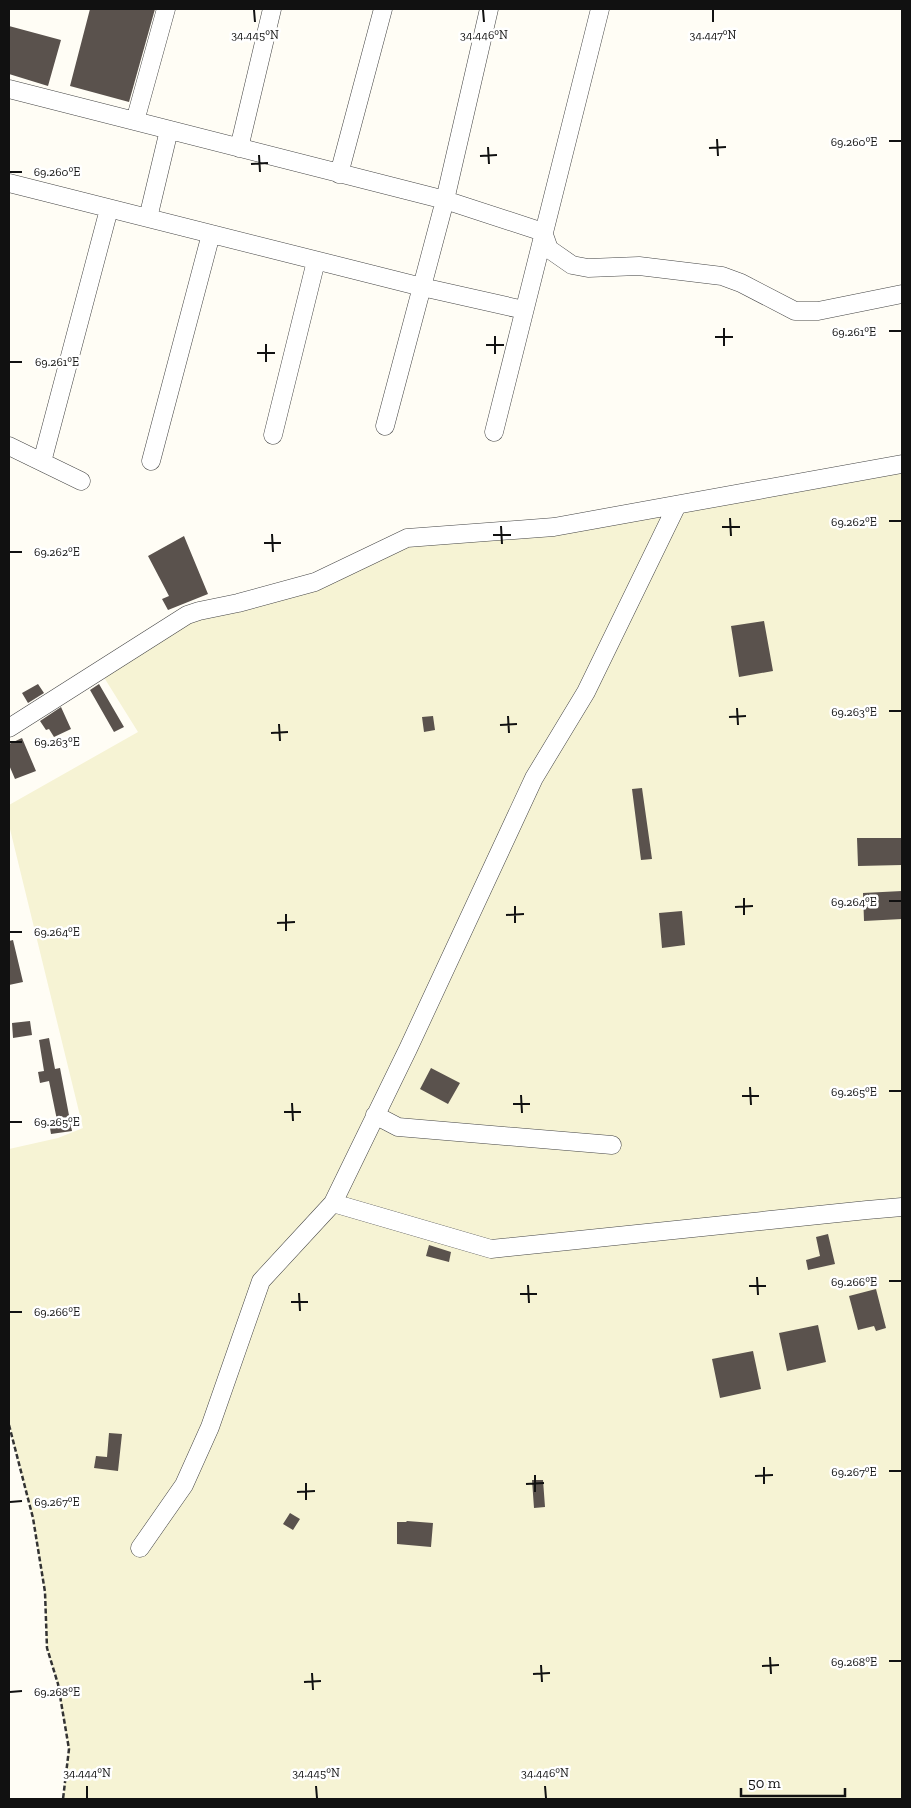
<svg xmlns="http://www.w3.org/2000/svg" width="911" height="1808" font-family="'Zilla Slab',serif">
<rect width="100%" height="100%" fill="#fffdf5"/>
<!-- farmland -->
<path fill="#f6f3d4" d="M902,464V1799H63L69,1749L58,1685L47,1648L45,1592L33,1518L9,1425V1149L58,1138L83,1128L9,825V805L138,732L100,671L187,615L238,603L407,538L554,527Z"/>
<!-- building -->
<path fill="#5a524d" d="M90,9H155L129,102L70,86Z
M9,26L61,40L48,86L9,74Z
M184,536L208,594L168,610L162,599L169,596L148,556Z
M764,621L773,671L739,677L731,626Z
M38,684L44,693L28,703L22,693Z
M99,684L124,727L114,732L90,690Z
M61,707L71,729L54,737L49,729L46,730L40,721Z
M433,716L435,730L424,732L422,717Z
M22,738L36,771L15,779L9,765V744Z
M642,788L652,859L641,860L632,789Z
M857,838H902V865L858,866Z
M902,891V919L864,921L863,893Z
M682,911L685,945L662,948L659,913Z
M13,940L23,982L9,985V941Z
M30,1021L32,1035L13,1038L12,1023Z
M49,1038L55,1069L60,1068L72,1131L51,1134L49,1122L57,1120L49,1081L40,1083L38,1072L44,1071L39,1040Z
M431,1068L460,1083L448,1104L420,1089Z
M828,1234L835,1264L808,1270L806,1260L820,1256L816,1237Z
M429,1245L451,1252L449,1262L426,1256Z
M876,1289L886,1328L876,1331L874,1326L858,1330L849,1296Z
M818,1325L826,1362L787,1371L779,1333Z
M753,1351L761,1389L720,1398L712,1359Z
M109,1433L122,1434L118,1471L94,1468L96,1456L107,1457Z
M532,1480H543L545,1507L534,1508Z
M290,1513L300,1519L293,1530L283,1524Z
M407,1521L433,1523L431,1547L397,1544V1522H406Z"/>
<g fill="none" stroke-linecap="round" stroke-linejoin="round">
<!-- minor casing -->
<g stroke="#444" stroke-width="19">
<path id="minor" d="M9,89L445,200L543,232L549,249L572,265L588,268L639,266L722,276L741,283L795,311H818L902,294
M135,121L166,9
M239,148L272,9
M339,174L383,9
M9,183L422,287L524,310
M148,218L169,130
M385,426L445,200L489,9
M494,432L600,9
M273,435L316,261
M9,446L81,481
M151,461L211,234
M42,462L109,209
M677,505L586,692L534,778L408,1049L333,1203L491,1249L867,1210L902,1207
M9,728L187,615L199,611L238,603L315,582L407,538L554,527L902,464
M375,1115L398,1127L612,1145
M140,1548L184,1485L210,1427L261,1281L333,1203"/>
</g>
<!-- path -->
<path stroke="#333" stroke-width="2.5" stroke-dasharray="5 2.5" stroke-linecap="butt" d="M9,1425L33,1518L45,1592L47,1648L58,1684L69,1749L63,1799"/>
<!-- minor -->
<use href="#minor" stroke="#fff" stroke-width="18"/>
</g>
<!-- ticks -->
<path fill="none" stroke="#111" stroke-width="2" d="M254,10L255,22M483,10L484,22M713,10V22M717,139L718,156M889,141H901M488,147L489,164M709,148L726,147M259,155L260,172M480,156L497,155M251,164L268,163M10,172H22M724,328V346M889,331H901M495,336V354M715,337H733M266,344V362M486,345H504M257,353H275M10,362H22M730,518L731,536M889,521H901M501,526L502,544M722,527H740M272,534L273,552M493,535H511M264,543H281M10,552H22M737,708L738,725M889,711H901M508,716L509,733M729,717L746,716M279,724L280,741M500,725L517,724M271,733L288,732M10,742H22M744,898V915M889,901H901M515,906V923M735,907L753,906M286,914V931M506,915L524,914M277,923L295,922M10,932H22M750,1087L751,1105M889,1091H901M521,1095L522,1113M742,1096H759M292,1103L293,1121M513,1104H530M284,1112H301M10,1122H22M757,1277L758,1295M889,1281H901M528,1285L529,1303M749,1286H766M299,1293L300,1311M520,1294H537M291,1302H308M10,1312H22M764,1467V1484M889,1471H901M535,1475V1492M755,1476L773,1475M306,1483V1500M526,1484L544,1483M297,1492L315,1491M10,1502L22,1501M770,1657L771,1674M889,1661H901M541,1665L542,1682M762,1666L779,1665M312,1673L313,1690M533,1674L550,1673M304,1682L321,1681M10,1692L22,1691M87,1786V1798M316,1786L317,1798M545,1786L546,1798"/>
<g font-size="12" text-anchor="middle" fill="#111" stroke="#fff" stroke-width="5" stroke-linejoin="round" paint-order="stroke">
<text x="255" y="39">34.445°N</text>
<text x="484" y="39">34.446°N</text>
<text x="713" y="39">34.447°N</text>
<text x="854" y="146">69.260°E</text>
<text x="57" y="176">69.260°E</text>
<text x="854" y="336">69.261°E</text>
<text x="57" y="366">69.261°E</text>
<text x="854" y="526">69.262°E</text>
<text x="57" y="556">69.262°E</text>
<text x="854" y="716">69.263°E</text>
<text x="57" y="746">69.263°E</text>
<text x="854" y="906">69.264°E</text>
<text x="57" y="936">69.264°E</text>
<text x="854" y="1096">69.265°E</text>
<text x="57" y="1126">69.265°E</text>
<text x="854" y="1286">69.266°E</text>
<text x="57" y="1316">69.266°E</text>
<text x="854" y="1476">69.267°E</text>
<text x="57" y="1506">69.267°E</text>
<text x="854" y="1666">69.268°E</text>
<text x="57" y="1696">69.268°E</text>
<text x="87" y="1777">34.444°N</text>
<text x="316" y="1777">34.445°N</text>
<text x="545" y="1777">34.446°N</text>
</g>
<!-- border -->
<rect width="911" height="1808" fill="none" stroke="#111111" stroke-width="20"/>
<!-- scale -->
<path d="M741 1788v8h104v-8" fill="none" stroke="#111111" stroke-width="2.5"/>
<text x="748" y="1788" font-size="15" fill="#111111" stroke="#ffffff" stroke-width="4" paint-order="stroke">50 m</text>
</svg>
